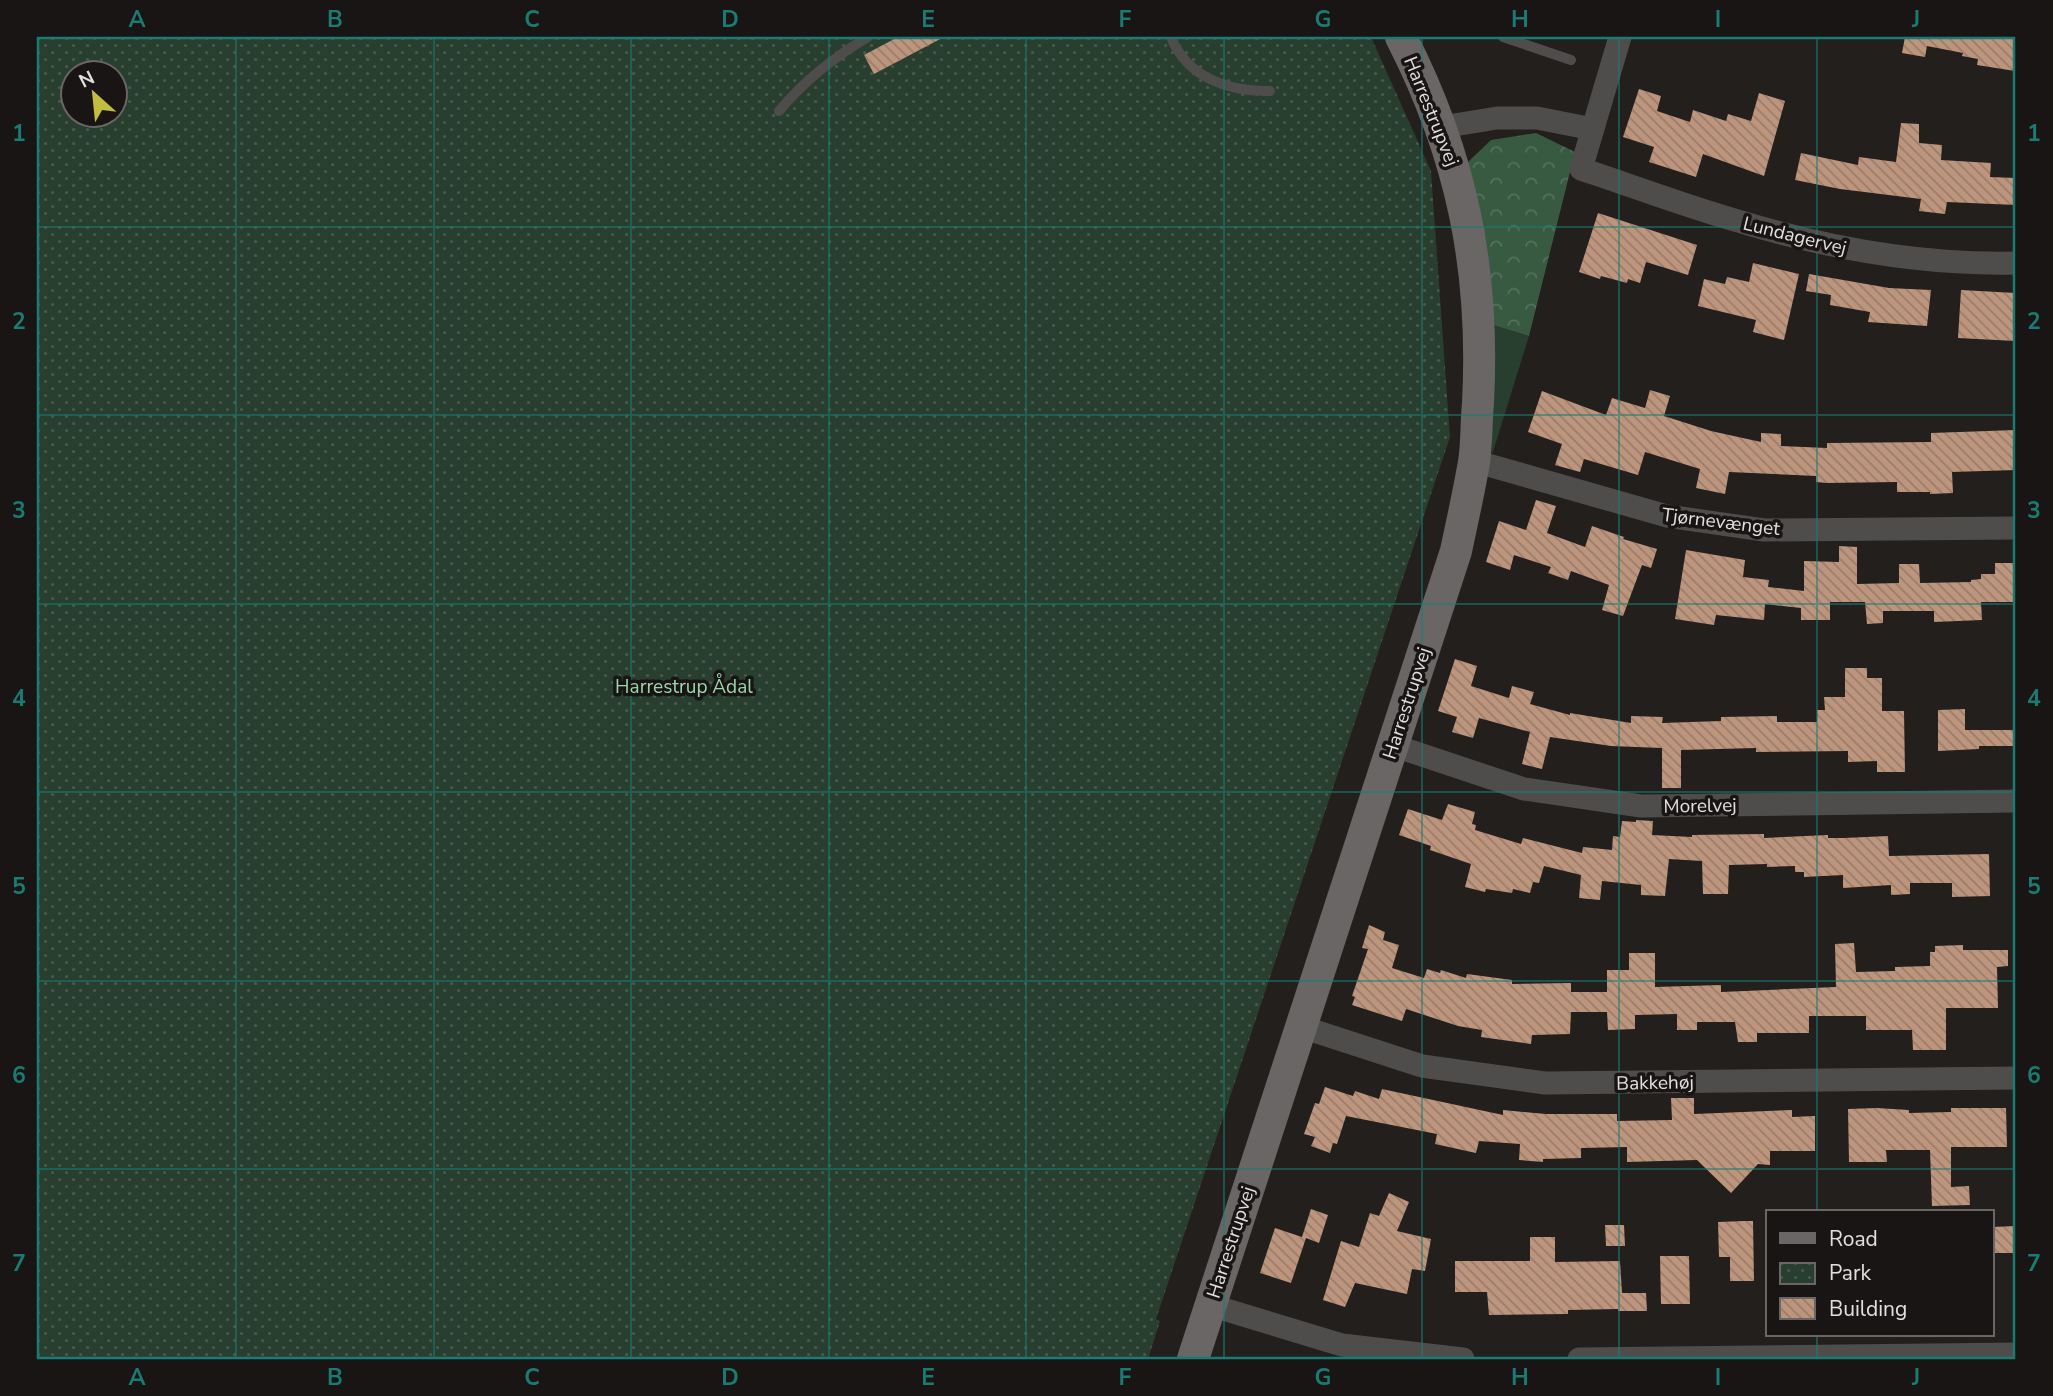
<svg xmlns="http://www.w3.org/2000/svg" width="2053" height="1396" font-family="'Nunito Sans',sans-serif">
<defs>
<pattern id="forest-crowns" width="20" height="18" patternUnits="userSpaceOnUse" patternTransform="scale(1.75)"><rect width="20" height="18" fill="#375a41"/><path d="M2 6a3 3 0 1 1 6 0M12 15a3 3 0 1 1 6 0" fill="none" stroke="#54715c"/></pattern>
<pattern id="park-dots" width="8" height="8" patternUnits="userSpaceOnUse" patternTransform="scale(1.75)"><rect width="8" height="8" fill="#283e2e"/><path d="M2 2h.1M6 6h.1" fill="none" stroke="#475a4c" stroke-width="1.8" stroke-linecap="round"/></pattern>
<pattern id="building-back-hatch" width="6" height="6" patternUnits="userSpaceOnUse" patternTransform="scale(1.75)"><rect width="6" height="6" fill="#bd957d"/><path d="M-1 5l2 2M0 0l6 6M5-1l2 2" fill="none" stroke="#997c6c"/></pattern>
</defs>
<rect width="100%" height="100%" fill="#221f1d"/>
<!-- grass -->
<path fill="#283e2e" d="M1490,324L1529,336L1492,455Z"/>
<!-- forest -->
<path fill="url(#forest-crowns)" d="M1536,133L1575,152L1529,336L1490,324L1467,163L1491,140Z"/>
<!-- park -->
<path fill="url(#park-dots)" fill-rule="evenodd" d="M37,37H1371L1431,171L1450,437L1156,1319L1160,1321L1148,1359H37ZM74,74H116V116H74Z"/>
<!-- building -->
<path fill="url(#building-back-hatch)" d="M898,37H944L874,74L864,55Z
M1905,37H2016L2015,71L1977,65L1978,59L1962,56L1963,53L1927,46L1925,57L1902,53Z
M1639,89L1661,96L1657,111L1690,122L1693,110L1726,121L1728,114L1751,121L1759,93L1785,101L1764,176L1703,154L1696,177L1649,162L1654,147L1623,137Z
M1901,123L1919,124V143L1942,145L1941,160L1991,163L1990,177L2016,178V205L1947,202L1945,214L1919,211L1921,199L1840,189L1795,180L1801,153L1858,165L1859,157L1896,162Z
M1598,213L1697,245L1688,275L1646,262L1640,283L1628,279L1627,283L1601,276L1600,279L1579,272Z
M1753,263L1799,274L1784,340L1753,332L1756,320L1698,306L1704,279L1725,284L1727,277L1749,282Z
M1809,274L1889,288L1931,290L1927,326L1868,322L1870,312L1830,305L1831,295L1806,291Z
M1961,290L2016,293L2015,341L1958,338Z
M1650,390L1670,396L1664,416L1711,431L1761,442V433L1781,434V446L1827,448V443L1931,442V433L2016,430V470L1952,472L1953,493L1930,494V492H1897V482L1827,483L1816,482V476L1729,472L1725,494L1696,488L1700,469L1645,452L1638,475L1584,459L1580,472L1555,465L1562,444L1528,432L1542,391L1606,415L1612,398L1645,408Z
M1536,500L1556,506L1547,533L1585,547L1592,526L1624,537L1623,539L1657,549L1651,568L1642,565L1623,616L1602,610L1609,585L1571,571L1568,580L1548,573L1551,567L1514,555L1510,570L1486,562L1499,521L1526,530Z
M1839,546L1857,547V584L1899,583V564H1919L1920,583L1971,582V580L1981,579V574H1995V563H2015L2016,602H1981L1982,620L1934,622V611H1883V623L1867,624L1865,602H1830V620H1801V608L1765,604L1764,620L1716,615L1714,625L1675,619L1686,550L1745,560L1743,577L1769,580L1768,587L1804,591V561L1839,562Z
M1455,659L1477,666L1471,686L1509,698L1512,686L1534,692L1530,704L1570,715V713L1631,723V716L1663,717L1662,723L1721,721V717L1777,716V722H1817V710H1825L1824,697H1845V668H1867V678H1882V711H1904L1905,772H1877V761L1848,762V751L1756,752V748L1681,750V788H1662V748L1611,746L1550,737L1542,769L1522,764L1530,732L1479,718L1473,738L1452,732L1457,717L1438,711Z
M1965,709V730H2016V746H1979V749L1938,751V710Z
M1448,804L1475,812L1472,824L1476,825L1475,830L1521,844L1523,838L1582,853L1583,847L1612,850L1613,836L1620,837L1622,821L1636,822V820L1653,821L1652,835L1692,837V835L1764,834V838L1828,835V838H1844L1888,836L1889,856L1989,854L1990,896L1952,897V883H1910V894L1891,895V885L1843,888V875L1804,877V872H1795V866L1767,867V864L1729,865L1728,894H1703L1702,861L1669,859L1665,896L1641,895V885L1602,881L1600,900L1579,898L1581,875L1544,866L1539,883L1533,882L1530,893L1513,889L1512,893L1486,889L1485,892L1465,887L1471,864L1430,850L1431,846L1399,835L1408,809L1442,820Z
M1369,925L1385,932L1383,940L1399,945L1392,968L1424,978L1427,969L1440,973L1441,970L1466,978L1467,974L1512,980V984L1571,983V992H1607V970H1629V953H1655V987L1721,985V992L1836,987L1835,944L1854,943L1856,972L1895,971V967L1930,966V952H1935V946L1963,945V950H2008V966L1997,967L1998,1008H1946V1050H1913L1912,1030H1866V1016H1809V1033H1757V1042H1738L1735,1022H1697V1030H1677V1014L1635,1015V1029L1608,1030L1607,1012H1571L1570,1034L1532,1035L1531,1044L1481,1037L1482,1030L1458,1026L1406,1009L1402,1021L1352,1005L1355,997L1352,996L1368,949L1362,948Z
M1325,1087L1353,1096L1355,1091L1379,1099L1382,1089L1503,1115V1110L1546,1114H1617V1121L1672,1120L1671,1098H1694V1114L1792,1110V1117L1815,1116V1151H1770V1165L1758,1164L1731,1193L1697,1160L1627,1162V1147L1581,1148V1158L1543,1159V1162L1519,1160L1520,1144L1479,1141L1476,1153L1435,1144L1437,1134L1346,1116L1337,1144L1333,1143L1330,1153L1311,1146L1315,1137L1304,1134L1315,1103L1319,1104Z
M1877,1108L1909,1110V1113L1951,1112V1108H2006L2007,1147H1951V1187L1969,1186L1970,1205L1932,1206L1930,1150H1886L1887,1162H1849L1848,1109Z
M1389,1193L1409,1202L1397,1231L1431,1239L1425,1271L1412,1269L1407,1294L1355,1283L1345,1307L1323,1300L1341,1241L1359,1247L1370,1213L1379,1216Z
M1311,1209L1328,1215L1319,1243L1306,1238L1291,1283L1260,1273L1275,1228L1302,1237Z
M1745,1221H1753L1754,1281H1730V1257H1719L1718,1222Z
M1605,1225H1624L1625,1246H1606Z
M2016,1226V1253H1992V1227Z
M1530,1237H1555V1262L1620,1261L1622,1293H1646L1647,1311H1618V1309L1568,1310V1314L1489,1315L1487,1292H1455V1261H1530Z
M1660,1256H1689L1690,1304H1661Z"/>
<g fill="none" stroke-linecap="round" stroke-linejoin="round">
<!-- lane -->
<path stroke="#4f4d4c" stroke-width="10" d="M1171,37C1187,78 1230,92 1270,91
M1503,37L1571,60
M779,111C805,80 834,57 868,37"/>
<!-- street -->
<path stroke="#4f4d4c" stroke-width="23" d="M1620,37L1581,169C1633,186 1685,206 1738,221C1827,248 1923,265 2016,263
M1442,127L1497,118H1537L1593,129
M1474,461L1667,516L1764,530L2016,528
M1392,745L1524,789L1641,806L2016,801
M1302,1027L1422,1066L1545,1083L2016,1078
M1210,1305L1342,1345L1463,1359
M1579,1359L2016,1354"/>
<!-- secondary -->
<path stroke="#696665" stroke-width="32" d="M1193,1359L1456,551C1462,522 1469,492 1474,462C1477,443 1476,423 1478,403C1485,270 1462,156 1401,37"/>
</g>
<!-- grid -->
<path fill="none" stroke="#1a7b74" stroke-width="2" stroke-opacity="0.55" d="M236,37V1359M434,37V1359M631,37V1359M829,37V1359M1026,37V1359M1224,37V1359M1422,37V1359M1619,37V1359M1817,37V1212M37,227H2016M37,415H2016M37,604H2016M37,792H2016M37,981H2016M37,1169H2016M1817,1335V1359"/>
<g text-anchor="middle" stroke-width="7" stroke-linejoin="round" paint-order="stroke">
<!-- street labels -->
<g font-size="19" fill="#e2e0de" stroke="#181514">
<text transform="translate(1432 111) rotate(68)" y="7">Harrestrupvej</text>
<text transform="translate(1795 235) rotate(14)" y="7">Lundagervej</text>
<text transform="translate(1721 521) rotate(7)" y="7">Tjørnevænget</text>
<text transform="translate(1406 703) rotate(-72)" y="7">Harrestrupvej</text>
<text transform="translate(1700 805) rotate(-1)" y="7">Morelvej</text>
<text transform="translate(1655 1082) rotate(-1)" y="7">Bakkehøj</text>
<text transform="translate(1230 1242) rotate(-72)" y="7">Harrestrupvej</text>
</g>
<!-- park labels -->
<g font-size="19" fill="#9ad7aa" stroke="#181514">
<text x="684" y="693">Harrestrup Ådal</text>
</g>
</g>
<!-- border -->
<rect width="2053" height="1396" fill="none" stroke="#181514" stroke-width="77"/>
<!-- legend -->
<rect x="1766" y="1210" width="228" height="126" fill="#181514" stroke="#696665" stroke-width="2"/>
<rect x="1780" y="1233" width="35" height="10" fill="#696665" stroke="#696665" stroke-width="2"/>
<text x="1829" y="1246" font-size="21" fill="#e2e0de">Road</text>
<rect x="1780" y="1263" width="35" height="21" fill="url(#park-dots)" stroke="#696665" stroke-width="2"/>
<text x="1829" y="1280" font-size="21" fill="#e2e0de">Park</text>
<rect x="1780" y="1298" width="35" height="21" fill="url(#building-back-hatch)" stroke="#696665" stroke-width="2"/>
<text x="1829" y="1316" font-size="21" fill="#e2e0de">Building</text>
<!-- north arrow -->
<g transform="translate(94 94) rotate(333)"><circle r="33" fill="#181514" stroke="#696665" stroke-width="2"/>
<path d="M0-5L12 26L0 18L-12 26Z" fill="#c3bd3f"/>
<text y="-10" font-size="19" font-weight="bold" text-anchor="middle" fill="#e2e0de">N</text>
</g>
<rect x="38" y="38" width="1976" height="1320" fill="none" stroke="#1a7b74" stroke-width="2.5"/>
<g font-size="23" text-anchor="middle" font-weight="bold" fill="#1a7b74">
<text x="137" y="27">A</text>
<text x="335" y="27">B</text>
<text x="532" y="27">C</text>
<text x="730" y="27">D</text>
<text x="928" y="27">E</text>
<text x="1125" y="27">F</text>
<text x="1323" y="27">G</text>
<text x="1520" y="27">H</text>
<text x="1718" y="27">I</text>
<text x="1916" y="27">J</text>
<text x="19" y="141">1</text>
<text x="2034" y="141">1</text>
<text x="19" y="329">2</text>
<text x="2034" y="329">2</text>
<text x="19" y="518">3</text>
<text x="2034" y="518">3</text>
<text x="19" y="706">4</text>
<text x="2034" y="706">4</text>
<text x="19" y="894">5</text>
<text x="2034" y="894">5</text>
<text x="19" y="1083">6</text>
<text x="2034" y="1083">6</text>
<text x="19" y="1271">7</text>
<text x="2034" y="1271">7</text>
<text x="137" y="1385">A</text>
<text x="335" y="1385">B</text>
<text x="532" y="1385">C</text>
<text x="730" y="1385">D</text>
<text x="928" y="1385">E</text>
<text x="1125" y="1385">F</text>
<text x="1323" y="1385">G</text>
<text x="1520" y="1385">H</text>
<text x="1718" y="1385">I</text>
<text x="1916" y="1385">J</text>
</g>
</svg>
